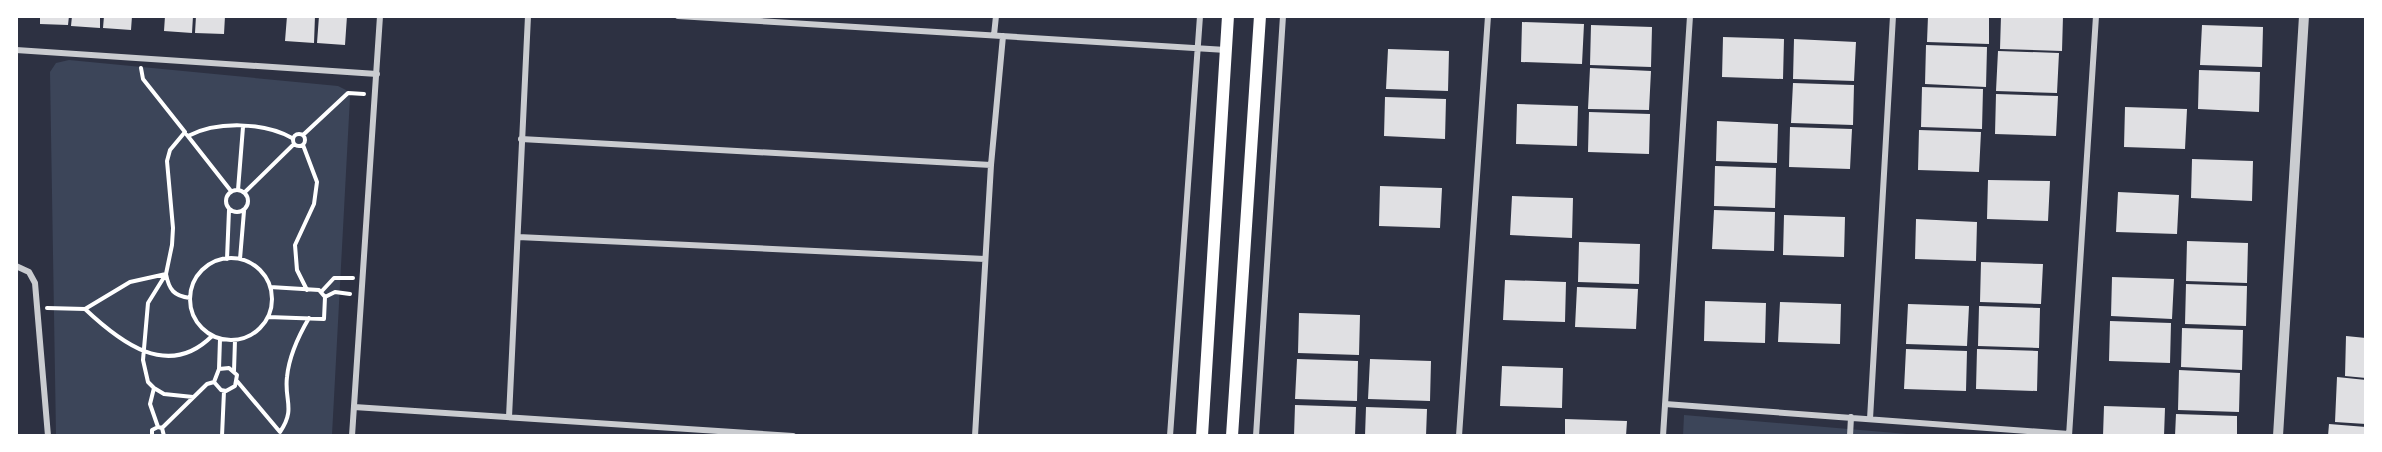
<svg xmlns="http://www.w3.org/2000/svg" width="2382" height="452" font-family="Roboto,sans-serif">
<rect width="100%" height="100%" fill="#2d3142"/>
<!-- green -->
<path fill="#3c4559" d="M69,60L338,86L346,90L350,97L332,435H56L50,72L56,63Z
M1684,415L1919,435L1683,436Z"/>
<!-- building -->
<path fill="#e0e0e3" d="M40,16H69L68,25L40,24Z
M72,16H100V28L71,26Z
M104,16H132L131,30L103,28Z
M165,16H193L192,33L164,31Z
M196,16H225L224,34L195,33Z
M287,16H315L314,43L285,41Z
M319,16H347L345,45L317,43Z
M1928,16H1989V44L1927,42Z
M2001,16H2063L2062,51L2000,49Z
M1522,22L1584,24L1582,64L1521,62Z
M1591,25L1652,27L1651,67L1590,65Z
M2202,25L2263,27L2262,67L2200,65Z
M1723,37L1784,39L1783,79L1722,77Z
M1794,39L1856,42L1854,81L1793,79Z
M1926,45L1987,47L1986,87L1925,84Z
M1388,49L1449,51L1448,91L1386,89Z
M1998,51L2059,53L2057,93L1996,91Z
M1590,68L1651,71L1649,110L1588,109Z
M2199,70L2260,72L2259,112L2198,109Z
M1793,83L1854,85L1853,125L1791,123Z
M1922,87L1983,89L1982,129L1921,127Z
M1996,94L2058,96L2056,136L1995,134Z
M1385,97L1446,99L1445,139L1384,136Z
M1517,104L1578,106L1577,146L1516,144Z
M2125,107L2187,109L2185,149L2124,147Z
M1589,112L1650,114L1649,154L1588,152Z
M1717,121L1778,124L1777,163L1716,161Z
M1790,127L1852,129L1850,169L1789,167Z
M1919,130L1981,132L1979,172L1918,170Z
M2192,159L2253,161L2252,201L2191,198Z
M1715,166L1776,168L1775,208L1714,206Z
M1988,180L2050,181L2048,221L1987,219Z
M1380,186L1442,188L1440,228L1379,226Z
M2118,192L2179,195L2177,234L2116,232Z
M1512,196L1573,198L1572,238L1510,235Z
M1714,210L1775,212L1774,251L1712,249Z
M1784,215L1845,217L1844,257L1783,255Z
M1916,219L1977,222L1976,261L1915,259Z
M2187,241L2248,243L2247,283L2186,281Z
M1579,242L1640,244L1639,284L1578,282Z
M1981,262L2043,264L2041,304L1980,302Z
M2112,277L2174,279L2172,319L2111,316Z
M1505,280L1566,282L1565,322L1503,320Z
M2186,284L2247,286L2246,326L2185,324Z
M1577,287L1638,289L1636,329L1575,327Z
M1705,301L1766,303L1765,343L1704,341Z
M1780,302L1841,304L1840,344L1778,342Z
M1908,304L1969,306L1967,346L1906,344Z
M1979,306L2040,308L2039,348L1978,346Z
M1299,313L1360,315L1359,355L1298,353Z
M2110,321L2171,323L2170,363L2109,361Z
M2182,328L2243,330L2242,370L2181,367Z
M2346,336L2366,338V378L2345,376Z
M1906,349L1967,351L1966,391L1904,389Z
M1977,349L2038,351L2037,391L1976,389Z
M1297,359L1358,361L1357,401L1295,399Z
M1370,359L1431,361L1430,401L1368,399Z
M1502,366L1563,368L1562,408L1500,406Z
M2179,370L2240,373L2239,412L2178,410Z
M2337,377L2366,380V424L2335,422Z
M1295,405L1356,407L1355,436H1294Z
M2104,406L2165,408L2164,436H2103Z
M1366,407L1427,409L1426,436H1365Z
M2176,414L2237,416V436H2175Z
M1565,419L1627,421L1626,436H1565Z
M2329,424L2366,427V436H2328Z"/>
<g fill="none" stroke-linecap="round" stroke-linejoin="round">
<!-- path -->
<path stroke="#fff" stroke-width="4" d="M141,68L143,79L185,132L170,150L167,161L173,228L172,245L166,274L148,303L143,360L148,382L154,388L164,394L193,397
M293 140a6 6 0 1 1 12 0a6 6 0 1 1-12 0Z
M187,135L231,191
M303,135L348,93L364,94
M188,136C217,121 263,122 292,138
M303,145L317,182L314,204L295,245L297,270L307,290
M226 201a11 11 0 1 1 22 0a11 11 0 1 1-22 0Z
M238,190L243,127
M245,192L294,144
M190 299a41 41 0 1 1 82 0a41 41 0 1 1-82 0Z
M227,259L229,210
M240,259L244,211
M321,292L334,278H353
M325,297L335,292L350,294
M47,308L85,309L130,282L166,274C169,290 174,296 190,298
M85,309C120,342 168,380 212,336
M268,317L324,319L325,297L319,290L270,287
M219,369L229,368L237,375L235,386L226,391L221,390L214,382L219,369L220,339
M234,371L235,340
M237,381L280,432C296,409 284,400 287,377C289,356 299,335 309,318
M154,388L150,404L158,427
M162,428L207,384L214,382
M152,436V430L158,427L162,428L164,436
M222,436L224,391"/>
<!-- minor -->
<path stroke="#caccd0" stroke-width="6" d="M678,16L1226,50
M994,35L996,16
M16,50L377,74
M521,139L991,165
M518,237L985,259
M16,266L29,272L35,283L48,436
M1665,404L2069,434
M354,407L793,436
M509,417L528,16
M1870,419L1893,16
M352,436L380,16
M975,436L991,165L1003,36
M1170,436L1200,16
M1256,436L1283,16
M1459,436L1488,16
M1663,436L1690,16
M1850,436L1851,417
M2069,436L2096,16"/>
<!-- tertiary -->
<path stroke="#caccd0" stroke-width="10" d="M2278,436L2304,16"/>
<!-- secondary -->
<path stroke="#fff" stroke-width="12" d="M1202,436L1228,16
M1232,436L1260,16"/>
</g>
<!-- border -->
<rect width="2382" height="452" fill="none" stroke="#ffffff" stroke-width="36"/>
</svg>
